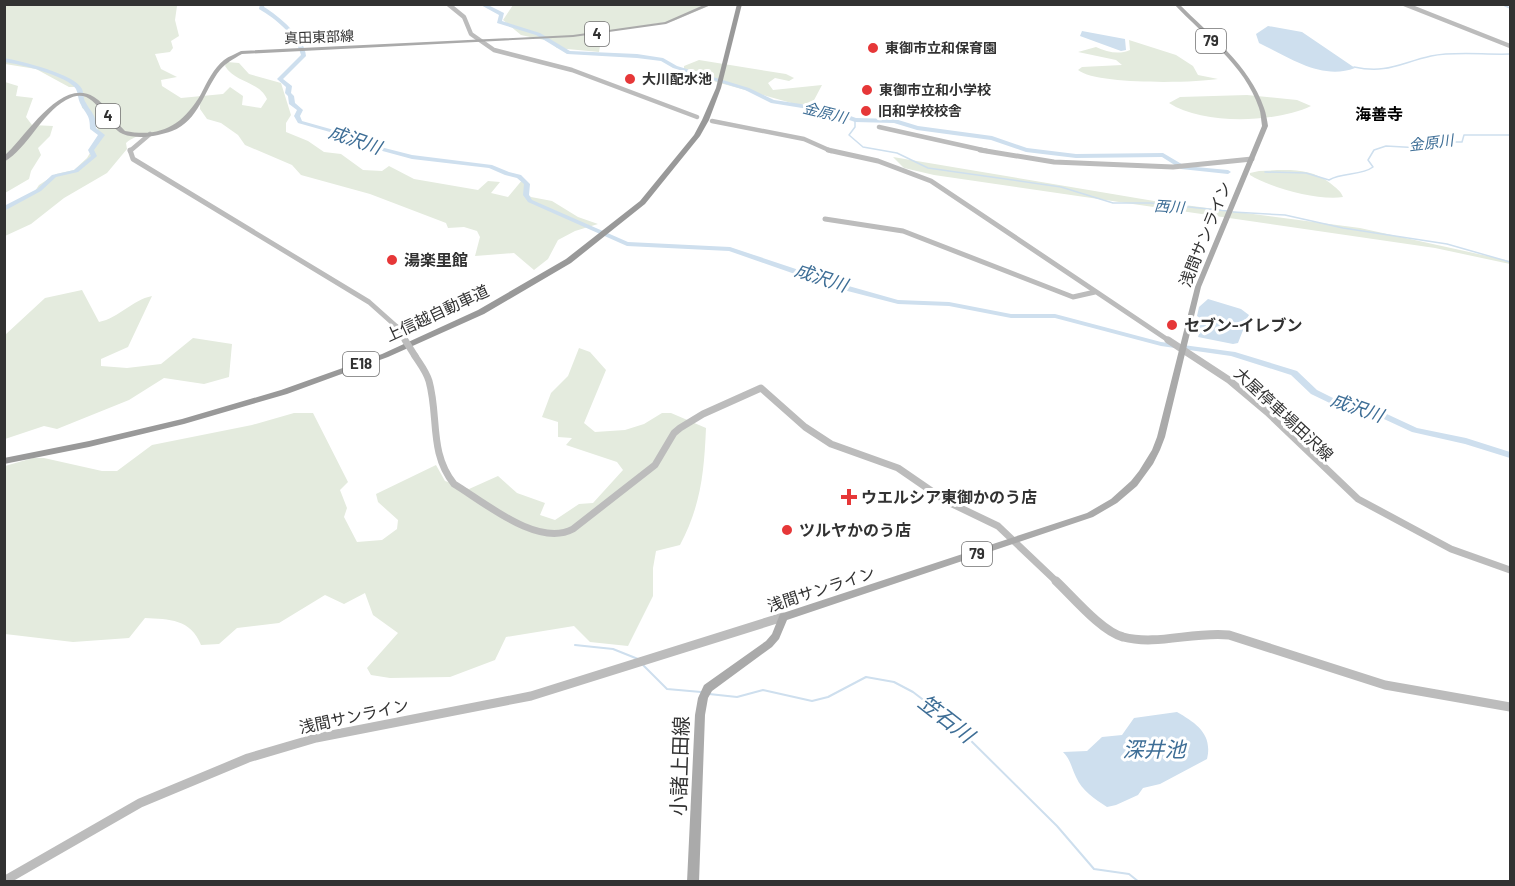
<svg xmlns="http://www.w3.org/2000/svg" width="1515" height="886" font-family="Barlow,'Noto Sans JP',sans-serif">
<rect width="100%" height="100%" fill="#fff"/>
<!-- green -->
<path fill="#e4ebde" d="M5,4L175,5L177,6L175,20L179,36L171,41L173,48L170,52L155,54L161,69L177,77L161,80L162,86L181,98L223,94L230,87L243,96L242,105L261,108L267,99C259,81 235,83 225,66L227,62L239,63L249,74L281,83L291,115L286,123V132L308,141L324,152L341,154L363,170L382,171L389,166L414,179L478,190L488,181L500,182L491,193L508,197L523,179L527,194L531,197L552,201L578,217L598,224L575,231L558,240L548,259L534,270L514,253L475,256L480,237L477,231L464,227L448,228L446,223L370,194L301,175L292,165L245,145L238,135L221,123L207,119L200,109V102C192,114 182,126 167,130C151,135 139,132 126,143L127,149L107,173L64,198L31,224L5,236V208L33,194L39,185L56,174L74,170L87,158L101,135L88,111L82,108L80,87H69L36,69L5,64Z
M513,5H711L673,21L599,33L595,40L601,41L599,52L557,48L549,41L521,35L503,20Z
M1129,40L1176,55L1193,66L1198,75L1218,79C1194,83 1096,85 1078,70L1082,67L1122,65L1116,60L1078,52L1096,47C1107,52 1119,55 1130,50Z
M699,60L786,74L794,78L789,81L775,78L768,83L773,90L822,85L812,104H795L684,73V66Z
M5,82L18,86L16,96L33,98L26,117L32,125L53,126L50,136L38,148L41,155L31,171L29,179L5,193Z
M1247,95L1297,100L1311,106C1275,123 1203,125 1169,103L1180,97Z
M893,157L1154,201L1360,228L1510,261V264L1435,248L934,175L904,168Z
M1259,171C1285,170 1309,167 1330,183C1336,188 1341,191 1343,197C1319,201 1271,188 1250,175V173Z
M82,290L99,322C119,318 132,300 152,296L128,347L101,359V366L127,368L161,364L193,338L232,344L229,377L204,384L164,378L129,400L57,429L44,426L5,439V335L45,298Z
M579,348L590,352L606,370L584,423L595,432L625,430L644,424L662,413H671L706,428C704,473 701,505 680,545L656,551L653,568V596L628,646L590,642L574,626L506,637L495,660L450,677L390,678L371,675L367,668L398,633L373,615L365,593L344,604L325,595L279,623L237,628L219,644L201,645C191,619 169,619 145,618L129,638L73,642L5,634V466L33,458H44L102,471H117L152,445L252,425L294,413H313L348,482L340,490L347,508L344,517L357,542L382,540L397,529L398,520L378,502L376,494L436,465L445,481L469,489L498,476L517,493L545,503L540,515L555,520L579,504L593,503L623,470L617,462L566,445L572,438L558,437V422L542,417L551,393L568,376Z"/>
<!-- water -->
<path fill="#cedfee" d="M1268,26L1302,32L1355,68C1322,81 1288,57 1259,43L1256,34Z
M1082,31L1125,39L1126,50L1121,51L1080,36Z
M1208,299L1241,309L1249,315L1238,343L1233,344L1198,337L1200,331L1194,329L1197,321L1203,320L1197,316L1199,307Z
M1177,712C1196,723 1213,734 1207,759L1160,784L1143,788L1138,795L1116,805L1107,807C1095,799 1082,791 1076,777C1071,767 1071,760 1063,752L1087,751L1102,737L1122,735L1134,718Z"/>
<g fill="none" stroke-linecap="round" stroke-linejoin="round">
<!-- stream-far1 -->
<path stroke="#cedfee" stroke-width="1.5" d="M1501,4L1510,8
M1354,67C1387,74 1400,63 1431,56C1455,51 1485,55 1510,54
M855,120V127L849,135L863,147L897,153L928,168L1061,187L1113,203H1150L1228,211
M1265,172L1306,173L1329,180C1343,172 1361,176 1373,167L1368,160L1374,150L1386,146L1421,148L1434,142H1462L1464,135H1510
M1233,212L1285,215L1343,228L1447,244L1510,262"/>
<!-- stream -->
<path stroke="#cedfee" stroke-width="2" d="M575,645L613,649L638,659
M643,665L667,689L701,692
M709,694L737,697L763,690L812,701L828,697L866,677L894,682L913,692L951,721L1057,826L1094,869L1129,874L1139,882"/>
<!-- river -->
<path fill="#cedfee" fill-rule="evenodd" d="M260,4H265L264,7C279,16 305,38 306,56L283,79L292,86L291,93L294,96L295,103L303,110L300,116L302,121L341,132L357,141L412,155L492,165L509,172L521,175L530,184L529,195L532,200L628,242L730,247L838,283L898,300L949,302L1011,314H1055L1161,342L1235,352L1297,371L1317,390L1343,403L1376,409L1417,428L1466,438L1510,452V458L1465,444L1412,432L1371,413L1338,407L1311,394L1291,375L1231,356L1161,346L1055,318H1011L949,306L898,304L832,287L729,251L627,246L528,202L523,195L524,184L517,178L505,175L489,168L412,159L353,143L337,134L298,123L294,116L297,110L289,104L288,96L285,93L286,87L277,79L301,55C296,35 276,19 259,9Z
M479,4H486L504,13L502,21L540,33L570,51L637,54L663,58L677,66L749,88L774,100L828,108L856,118L895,119L918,126L992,136L1027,148L1076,154L1163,153L1185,166L1228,170L1231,172L1228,174L1181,169L1162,157L1076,158L1026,152L991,140L917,130L894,123L855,122L827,112L771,103L745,90L673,68L661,61L637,58L567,54L536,35L497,23L499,15Z
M4,58C21,61 75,74 82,89C84,94 83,99 86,103C92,114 96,114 96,128L105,135L94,150L97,156L96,157L78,172L56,177L41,191L4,211V206L37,189L52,175L74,170L91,156L88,150L98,135L90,129C90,114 86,115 80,103C78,99 78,93 76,89C68,76 20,64 4,62Z"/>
<!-- secondary-far3 -->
<path stroke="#bcbcbc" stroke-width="4.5" d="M448,4L464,17L471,34L494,50L572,70L697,117
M1404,4L1510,46
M712,121L804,139L831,151
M879,127L987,151
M130,151L150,134"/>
<!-- secondary-far2 -->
<path stroke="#bcbcbc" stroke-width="5" d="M130,150L133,159L369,302L397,327
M828,150L878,161L931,181L1171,342
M980,150L1054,162L1173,167L1252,159
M825,219L903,231L1073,297L1095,292"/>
<!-- secondary-far1 -->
<path stroke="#bcbcbc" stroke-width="7" d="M1168,340L1229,380L1267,412L1358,499L1451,549L1510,570
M415,356C420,364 426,371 429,381C439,417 429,453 454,484C484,502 538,548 573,529L655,465L674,433L680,428L703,414L761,388L805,427L831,444L898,468L946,501L998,526L1057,582"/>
<!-- secondary -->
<path stroke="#bcbcbc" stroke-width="9" d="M1056,581C1072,596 1102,632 1123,637C1157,646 1194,631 1229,635L1385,685L1510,707
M4,881L140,803L248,758L316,738L531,696L783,617"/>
<!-- primary -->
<path fill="#aaa" fill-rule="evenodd" d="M706,4H713L666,24L573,37L242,54C233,59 226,63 220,70C204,90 199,121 172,131C158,136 138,140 123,134C103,125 96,82 66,100C40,115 29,147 4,162V156C25,138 61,76 94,97C107,105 114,120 125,131C161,138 183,125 201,94C207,82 214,68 224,60C229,56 236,54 241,51L573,35L665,22Z
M1174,4H1179C1210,35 1250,66 1264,108C1266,113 1267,120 1268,126L1201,287L1165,437L1160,450L1153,464L1137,486L1117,503L1093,517L787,620L779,639L772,647L712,691L708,698L705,715L699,882H687L695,715L698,698L704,685L766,641L772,634L780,614L1087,513L1111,499L1131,481L1139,471L1152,450L1157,437L1195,287L1262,126C1261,120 1261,113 1259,108C1245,65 1204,36 1174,4Z"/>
<!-- highway -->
<path fill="#999" fill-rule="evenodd" d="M737,4H742L721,88L709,120L700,136L645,204L571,263L484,314L388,357L287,394L184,424L89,447L4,464V458L89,441L182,419L281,390L382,354L478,310L566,259L640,201L694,135L702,120L716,88Z"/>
<!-- secondary-bridge-far1 -->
<path stroke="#bcbcbc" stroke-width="5" d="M397,327L406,342"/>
<!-- secondary-bridge -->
<path stroke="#bcbcbc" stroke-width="7" d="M405,340L415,356"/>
</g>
<!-- markers -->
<g fill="#e63738" stroke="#fff" stroke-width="2">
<circle cx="873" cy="48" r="6"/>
<circle cx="630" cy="79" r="6"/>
<circle cx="867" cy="90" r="6"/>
<circle cx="866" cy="111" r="6"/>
<circle cx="392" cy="260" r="6"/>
<circle cx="1172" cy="325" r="6"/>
<path d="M846 488h6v6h6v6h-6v6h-6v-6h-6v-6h6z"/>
<circle cx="787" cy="530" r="6"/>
</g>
<g text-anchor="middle" stroke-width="6" stroke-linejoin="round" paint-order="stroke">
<!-- far-street labels -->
<g font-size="14" fill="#323232" stroke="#fff">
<text transform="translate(319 37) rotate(-2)" y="5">真田東部線</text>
</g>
<!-- far-poi labels -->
<g font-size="14" font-weight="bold" fill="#323232" stroke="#fff" text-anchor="start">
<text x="885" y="53">東御市立和保育園</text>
<text x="642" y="84">大川配水池</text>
<text x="879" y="95">東御市立和小学校</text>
<text x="878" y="116">旧和学校校舎</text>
</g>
<!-- shield labels -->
<g fill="#fff" stroke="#707070" stroke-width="1.5">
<rect x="585" y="22" width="24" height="24" rx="4.5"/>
<rect x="1196" y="29" width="30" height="24" rx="4.5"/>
<rect x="96" y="104" width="24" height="24" rx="4.5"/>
<rect x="343" y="352" width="36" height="24" rx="4.5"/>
<rect x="962" y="542" width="30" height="24" rx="4.5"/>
</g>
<g font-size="15" font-weight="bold" fill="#323232">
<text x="597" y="39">4</text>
<text x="1211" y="46">79</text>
<text x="108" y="121">4</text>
<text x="361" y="369">E18</text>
<text x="977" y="559">79</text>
</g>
<!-- far-water labels -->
<g font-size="15" font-style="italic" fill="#3e6e96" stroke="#fff">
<text transform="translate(825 113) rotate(14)" y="5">金原川</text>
<text transform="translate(1431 143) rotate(-7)" y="5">金原川</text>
<text transform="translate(1169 207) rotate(4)" y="5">西川</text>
</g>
<!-- far-quarter labels -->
<g font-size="16" font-weight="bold" fill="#000" stroke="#fff">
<text x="1379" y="120">海善寺</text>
</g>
<!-- street labels -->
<g font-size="16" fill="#323232" stroke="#fff">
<text transform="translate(1205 234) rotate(-68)" y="6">浅間サンライン</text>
<text transform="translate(437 313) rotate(-25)" y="6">上信越自動車道</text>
<text transform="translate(1284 414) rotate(43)" y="6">大屋停車場田沢線</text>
<text transform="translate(821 589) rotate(-18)" y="6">浅間サンライン</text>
<text transform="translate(354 716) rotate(-12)" y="6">浅間サンライン</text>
</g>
<!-- poi labels -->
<g font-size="16" font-weight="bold" fill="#323232" stroke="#fff" text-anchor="start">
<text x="404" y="266">湯楽里館</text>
<text x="1184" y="331">セブン-イレブン</text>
<text x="861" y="503">ウエルシア東御かのう店</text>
<text x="799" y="536">ツルヤかのう店</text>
</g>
<!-- water labels -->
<g font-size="18" font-style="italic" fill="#3e6e96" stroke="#fff">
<text transform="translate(355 140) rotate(19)" y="6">成沢川</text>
<text transform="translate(821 278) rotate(18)" y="6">成沢川</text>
<text transform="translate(1357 408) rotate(19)" y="6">成沢川</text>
</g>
<!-- near-street labels -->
<g font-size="20" fill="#323232" stroke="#fff">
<text transform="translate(680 766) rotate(-88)" y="7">小諸上田線</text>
</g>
<!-- near-water labels -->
<g font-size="21" font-style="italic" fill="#3e6e96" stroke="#fff">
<text transform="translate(946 719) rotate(38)" y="7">笠石川</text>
<text x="1154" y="757">深井池</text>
</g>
</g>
<!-- border -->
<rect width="1515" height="886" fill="none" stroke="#323232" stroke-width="12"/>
</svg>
